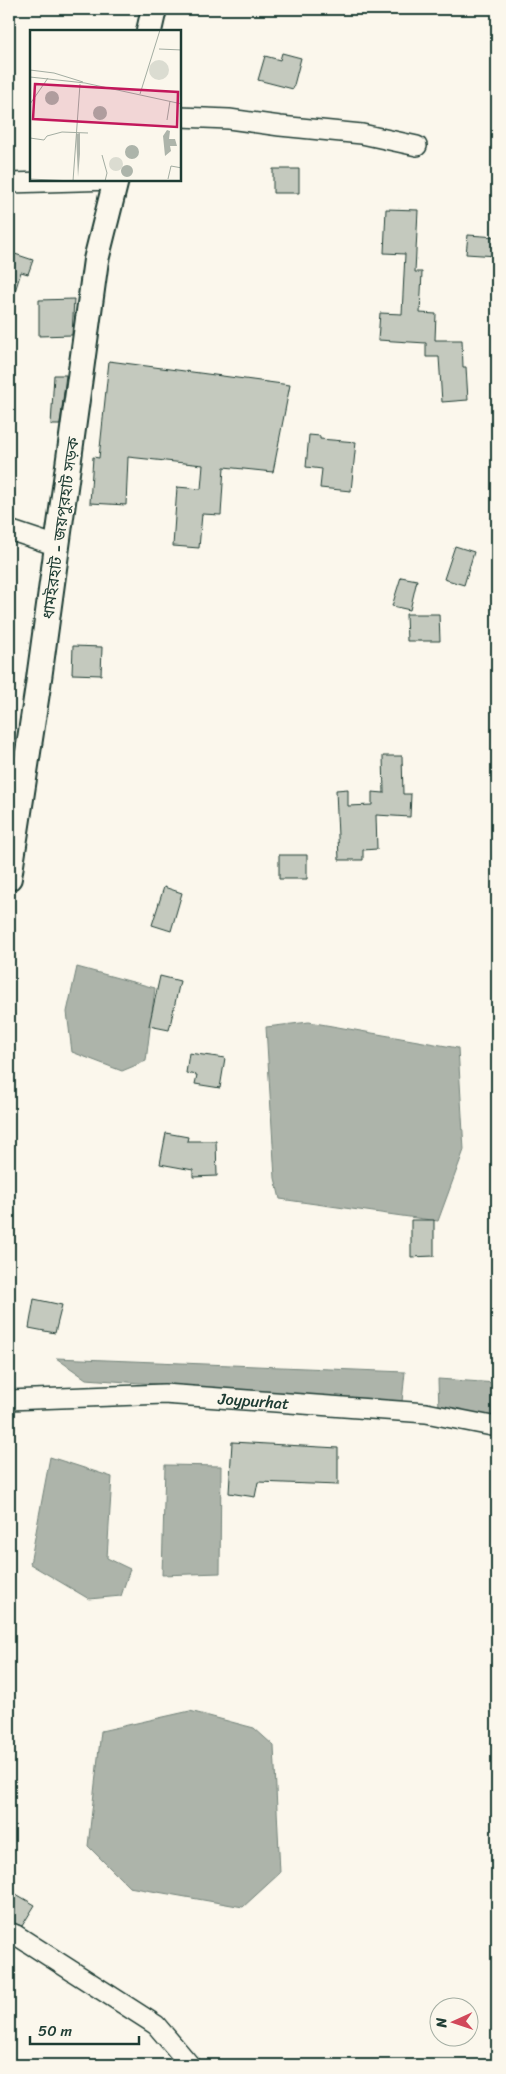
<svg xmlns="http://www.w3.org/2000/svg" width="506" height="2074" font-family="Sriracha,'Noto Sans Bengali',sans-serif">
<rect width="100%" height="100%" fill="#fbf7ec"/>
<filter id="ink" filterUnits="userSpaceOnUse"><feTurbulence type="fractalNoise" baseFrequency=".02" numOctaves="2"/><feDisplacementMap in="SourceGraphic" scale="10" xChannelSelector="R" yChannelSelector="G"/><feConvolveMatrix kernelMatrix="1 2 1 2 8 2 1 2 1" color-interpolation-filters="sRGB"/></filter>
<g filter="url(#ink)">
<!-- water -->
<path fill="#adb4aa" stroke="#74847b" d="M77,967L155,988L146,1061L122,1071L72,1052L67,1012Z
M309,1022L458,1048L464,1150L438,1221L280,1199L275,1178L266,1027Z
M56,1358L405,1372L402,1402L86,1379Z
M438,1379L497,1383V1420L439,1410Z
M50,1457L112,1477L107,1558L130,1569L121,1596L89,1599L30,1564Z
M165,1465L221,1466L220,1573L162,1575Z
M190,1711L254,1728L274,1746L280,1873L243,1907L129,1887L88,1846L101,1731Z"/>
<!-- building -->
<path fill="#c4c9be" stroke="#1f3d34" d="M282,53L301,58L293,89L258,80L265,56L280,60Z
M273,169H299V193H273Z
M386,209L418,210L415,272H422L420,313L436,314L435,340H462L463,367H466L468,400L442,402L439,357H426V343L378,340L380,313L402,314L405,254L384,253Z
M468,235L497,237V256L466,254Z
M9,252L33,260L28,274L21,272L11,304H9Z
M74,299L72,335L39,336V300Z
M109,361L290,385L273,472L224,467L221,515L202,514L199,548L173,546L177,487L201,489L203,465L128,457L126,505L90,503L93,457L99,458Z
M54,375H66L60,425H51Z
M309,435L320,436V439L356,442L351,491L320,488L322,469L306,467Z
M455,546L474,552L464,585L444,579Z
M401,577L417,580L410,610L392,606Z
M406,614H439L440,641H407Z
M73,646L102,647L101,675L72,674Z
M383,756H402L403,794H411L410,817L376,815L377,849L363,850V860H339L336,790L348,789V806L372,805V792L384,793Z
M279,855H307V879H279Z
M164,887L182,893L171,931L152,925Z
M160,976L180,981L169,1030L149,1026Z
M189,1053L225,1058L220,1088L195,1084L197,1075L186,1073Z
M166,1133L188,1137L187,1141H216L217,1176L193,1177V1170L160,1164Z
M411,1220H434V1256L411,1257Z
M34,1299L62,1305L55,1333L29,1328Z
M232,1442L338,1448V1485L258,1482L255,1497L229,1493Z
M9,1890L35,1905L22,1926L9,1921Z"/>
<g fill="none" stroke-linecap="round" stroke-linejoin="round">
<!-- minor casing -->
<g stroke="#1f3d34" stroke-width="22">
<g id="minor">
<path d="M180,117L229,119L280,126L362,134L417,146"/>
<path d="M9,183L114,180"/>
<path d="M9,530L57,546"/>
<path id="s1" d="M9,1400L164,1394L426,1413L497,1427"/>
<path d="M9,1932L16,1935L156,2025L190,2065"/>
</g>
</g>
<!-- major casing -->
<g stroke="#1f3d34" stroke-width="28">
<path id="major" d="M149,31L154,9
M9,878L38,686L96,260L116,180"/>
</g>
<!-- minor -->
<use href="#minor" stroke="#fbf7ec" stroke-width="19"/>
<!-- major -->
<use href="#major" stroke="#fbf7ec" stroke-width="24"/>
</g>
</g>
<g text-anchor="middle" stroke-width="4" stroke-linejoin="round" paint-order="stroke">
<!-- street labels -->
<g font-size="16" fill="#1f3d34" stroke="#fbf7ec">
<text transform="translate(60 528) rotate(-82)" y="6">ধামইরহাট - জয়পুরহাট সড়ক</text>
<text dy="6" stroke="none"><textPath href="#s1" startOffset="245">Joypurhat</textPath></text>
</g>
</g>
<!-- overview -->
<g transform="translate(30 30)">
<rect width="151" height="151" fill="#fbf7ec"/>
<path d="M119 40a10 10 0 1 1 20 0a10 10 0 1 1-20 0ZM79 134a7 7 0 1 1 14 0a7 7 0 1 1-14 0Z" fill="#dbdcd1"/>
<path d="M15 68a7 7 0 1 1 14 0a7 7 0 1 1-14 0ZM63 83a7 7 0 1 1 14 0a7 7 0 1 1-14 0ZM137,100L140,101L139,109H145L147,116H140L141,121L135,126L133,106ZM50,103V124L48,147L46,104ZM95 122a7 7 0 1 1 14 0a7 7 0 1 1-14 0ZM91 141a6 6 0 1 1 12 0a6 6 0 1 1-12 0Z" fill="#adb4aa"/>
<path fill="none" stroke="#a3ada2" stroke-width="1" d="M129,19L152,20M0,40L24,43L53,52M0,47L55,53L152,74M110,64L130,0M0,74L18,48M137,90L140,71M0,108L14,110L17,106L32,102L58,103M72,125L77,143L75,151M0,149L44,151M138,149L141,136L152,138M43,151L50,54"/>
<path fill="#c2185b" fill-opacity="0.15" stroke="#c2185b" stroke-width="2.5" d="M5,54L148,62L147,97L3,89Z"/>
<rect width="151" height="151" fill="none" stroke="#1f3d34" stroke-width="2.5"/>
</g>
<!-- margin -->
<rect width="506" height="2074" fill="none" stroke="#fbf7ec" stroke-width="30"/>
<rect x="15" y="15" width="476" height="2044" fill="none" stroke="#1f3d34" stroke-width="2" filter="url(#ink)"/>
<!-- north arrow -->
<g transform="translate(454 2022) rotate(267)"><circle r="24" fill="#fbf7ec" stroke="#a3ada2"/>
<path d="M0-4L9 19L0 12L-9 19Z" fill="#d1495b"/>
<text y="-8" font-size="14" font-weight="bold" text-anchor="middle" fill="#1f3d34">N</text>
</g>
<!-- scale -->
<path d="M30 2036v8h109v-8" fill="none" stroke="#1f3d34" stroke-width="2.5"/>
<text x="38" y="2036" font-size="15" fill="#1f3d34" stroke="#fbf7ec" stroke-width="4" paint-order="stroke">50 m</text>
</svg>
